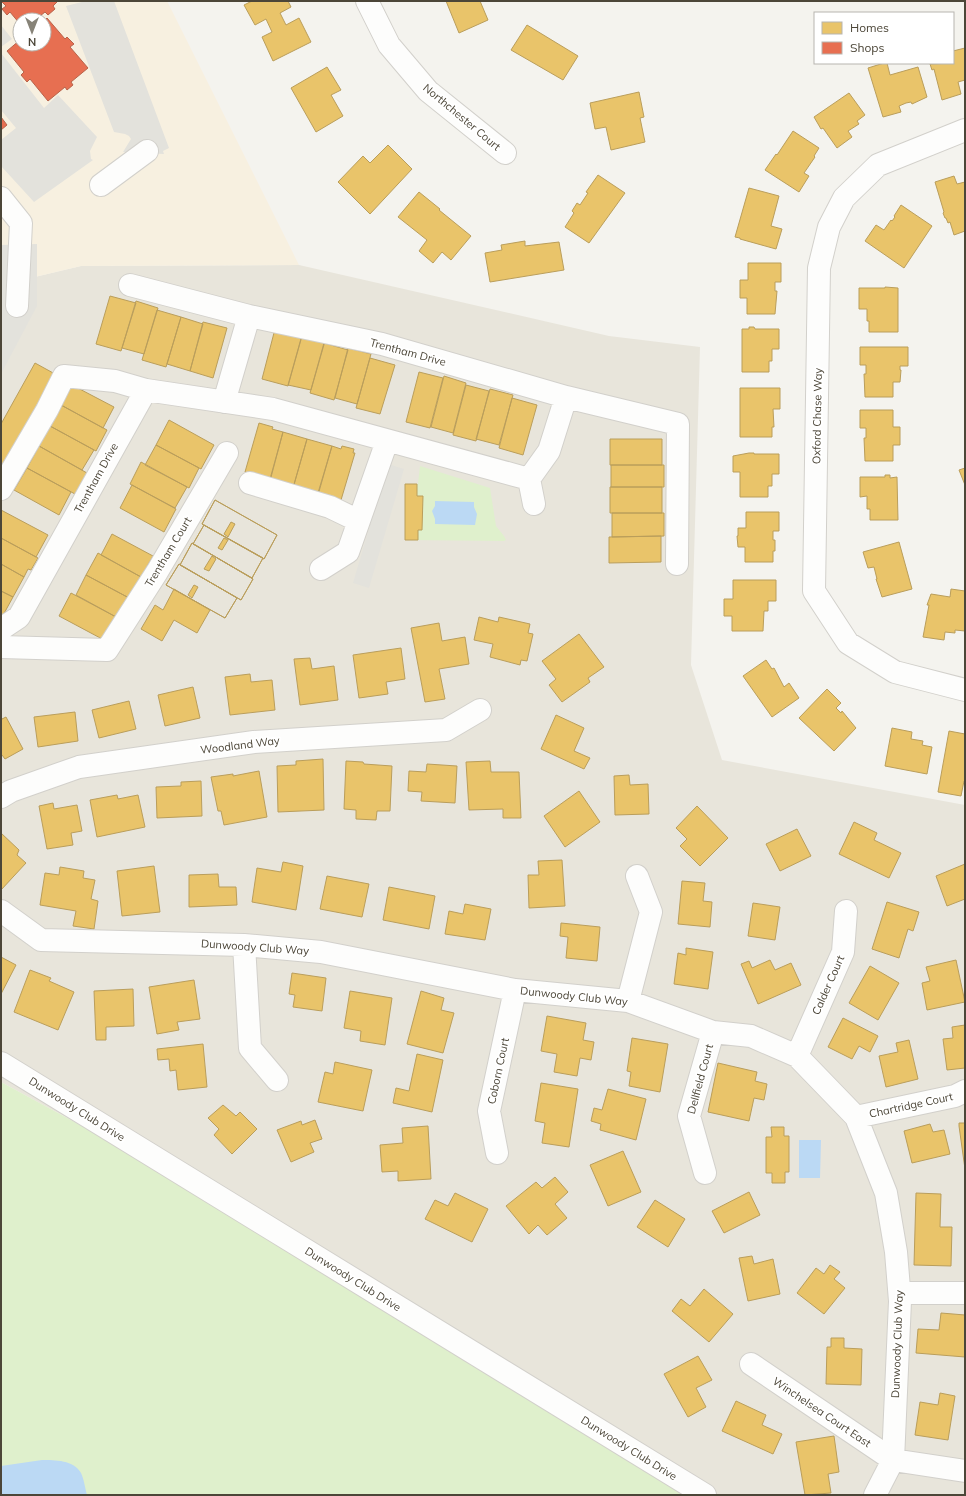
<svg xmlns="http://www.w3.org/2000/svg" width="966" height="1496" font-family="Mulish,sans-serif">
<rect width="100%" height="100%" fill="#f4f3ee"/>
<!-- residential -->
<path fill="#e8e5db" d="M299,265L609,336L700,347L691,665L722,760L965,805V1495H685L255,1220L1,1082V285L81,266Z"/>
<!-- commercial -->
<path fill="#f7f0e0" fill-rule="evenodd" d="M1,1H167L299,265L81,266L1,285ZM20,20H44V44H20Z"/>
<!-- green -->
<path fill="#dff0cc" d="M420,466L490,488L496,526L504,536L506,540L504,541L405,540V484H418Z
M1,1082L255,1220L685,1495H1Z"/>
<!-- parking -->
<path fill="#e3e2dc" d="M82,1H114L169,148L163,151L164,154L123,152L131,139L129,136L125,134L114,132L66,6L82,2Z
M1,25L12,39L1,47Z
M1,53L44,108L58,95L97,137L90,151L91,159L93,160L34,202L1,166V140L16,128L1,110Z
M37,244V306L1,374V245Z
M388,464L404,469L369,588L353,583Z"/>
<!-- water -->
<path fill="#bbd9f4" d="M435,501L474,502V507L477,514L475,525L435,524V519L432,511L435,506Z
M799,1140H821L820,1178H799Z
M42,1460C55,1460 74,1460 81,1473C84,1479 85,1488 87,1495H1V1466Z"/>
<!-- homes -->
<path fill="#e9c46a" stroke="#ba9e5b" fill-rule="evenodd" d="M252,1H288L291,7L280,13L286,25L299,18L311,42L273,61L262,37L272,32L266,19L255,25L244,5Z
M446,1H480L488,20L459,33Z
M527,25L578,56L563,80L511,50Z
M965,48V80L958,82L961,94L942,100L934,69L932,70L930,64L953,63V51Z
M884,63H887L890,75L918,67L927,97L912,104L911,102L906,103L899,106L901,112L883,117L868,68Z
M327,67L341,90L331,95L343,116L316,132L291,88Z
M639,92L644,117L640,118L645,142L611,150L606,127L595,129L590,103Z
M849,93L865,115L857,121L859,124L848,131L852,137L837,148L823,128L821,129L814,117Z
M793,131L819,148L814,156L815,157L804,173L809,176L799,192L765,170L776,154L777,155Z
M388,145L412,169L370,214L338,182L363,156L370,163Z
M598,175L625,193L589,243L565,227L574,213L572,211L577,203L580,205L588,193L586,192Z
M954,176L957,184L965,182V231L954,235L950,222L948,223L946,218H945L943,213L944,212L935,182Z
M749,188L779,196L771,226L782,229L776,249L740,239V238L735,237Z
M419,192L440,209L439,210L471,236L451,260L442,252L433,263L419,251L427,240L398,217Z
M901,205L932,226L904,268L865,241L876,225L884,230L891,220L892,221L895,217L894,216Z
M525,241V246L559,242L564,270L490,282L485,253L502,250L501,245Z
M748,263H781V282H775V291H777L775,314H747V298H740V280H748Z
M885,287L898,288V332H869V321H867V309H859V288H885Z
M110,296L136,303L121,351L96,344Z
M136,301L158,308L144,354L122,348Z
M157,310L181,317L166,367L142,360Z
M181,317L203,324L190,371L167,364Z
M203,322L227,328L213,378L190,371Z
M749,327H754L755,329H779V349H772V361H769V372H742V329H749Z
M275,329L302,336L288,386L262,379Z
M302,335L325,341L311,390L288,385Z
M324,343L348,350L334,400L310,393Z
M860,347H908V366H900V370H901L900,382H893V397H865L864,374H866V365H860Z
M348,348L371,354L357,404L335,398Z
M370,358L395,365L380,414L356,408Z
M35,363L55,374L1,470V424Z
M419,372L443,378L430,428L406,422Z
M444,376L466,383L453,433L431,427Z
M72,385L114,407L103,428L61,405Z
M466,385L489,391L476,441L453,435Z
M740,388H780V409H773L774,427H772V437H740Z
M490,389L513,395L499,445L476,439Z
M512,398L537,405L523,455L499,448Z
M61,405L107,430L96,451L50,426Z
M860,410H893V427H900V445H893V461H865L864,438H866V428H860Z
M169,420L214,445L201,469L156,445Z
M259,423L273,427L272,429L283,432L270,479L245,472Z
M50,426L94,450L82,470L39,446Z
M283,432L307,439L293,488L270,481Z
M307,439L332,446L318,495L293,488Z
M610,439H662V465H610Z
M156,445L199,468L189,488L145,465Z
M39,446L87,473L75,494L27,468Z
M332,446L341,449L342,446L354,449L353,453H355L341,500L318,493Z
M749,453H754V454H779V474H772V486H768V497H740V472H733V456Z
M141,462L187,487L175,508L130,484Z
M611,465H664V487H611Z
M27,468L71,492L59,515L14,490Z
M965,468V485L959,470Z
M885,475H890V478L897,477L898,520H870V509H867V496L860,497V477H885Z
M405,484H417V496H423L422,530H418V540H405Z
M132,485L176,509L164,532L120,508Z
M610,487H662V513H610Z
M215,500L277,535L264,559L202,524ZM231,522L235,524L228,537L224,534Z
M215,500L277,535L264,559L202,524Z
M1,510L48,535L36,557L1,538Z
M746,512H779V531H773V540H775V551H773V562H745V547H738L737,536H738V528H746Z
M612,513H664V536L612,537Z
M204,525L263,558L252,578L193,544ZM224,538L228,540L222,550L218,548Z
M204,525L263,558L252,578L193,544Z
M112,534L153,556L141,577L101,555Z
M661,536V562L609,563V537Z
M1,538L38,558L31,570L28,569L24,577L1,564Z
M899,542L912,589L882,597L876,579H877L874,567L868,568L863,552Z
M192,543L253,579L241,600L180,565ZM212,556L216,559L209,571L204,569Z
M192,543L253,579L241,600L180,565Z
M98,553L141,577L131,599L86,575Z
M1,564L24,577L13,597L1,591Z
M179,564L237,598L225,618L166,585ZM194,585L198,587L192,598L188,595Z
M179,564L237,598L225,618L166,585Z
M86,575L129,598L118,618L76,595Z
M733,580H776V601H768V611H764L763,631H732V616H724V599H733Z
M174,589L210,610L197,633L174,620L162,641L141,629L155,605L163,610Z
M951,589L965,591V631L955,630V633L945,632L944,640L923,637L929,605H927L931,594L950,597Z
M1,591L13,597L1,619Z
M71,593L116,617L104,640L59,616Z
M479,617L498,622L499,617L530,624L528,633L533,634L527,661L521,660L520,665L490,657L493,644L474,640Z
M439,623L442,641L465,637L469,664L439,669L445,699L425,702L411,628Z
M579,634L604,667L588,678L590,682L562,702L549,685L556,679L542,661Z
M401,648L405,679L386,682L388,694L359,698L353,655Z
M310,658L312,669L334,666L338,700L300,705L294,659Z
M766,660L772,669L774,668L784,687L789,683L799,698L772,717L743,676Z
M250,674L251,682L272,680L275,710L230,715L225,677Z
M193,687L200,718L165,726L158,695Z
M827,689L841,703L836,708L841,713L842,711L856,728L834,751L799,718Z
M129,701L136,729L99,738L92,710Z
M75,712L78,741L38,747L34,717Z
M556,715L584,728L574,751L590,758L584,769L541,749Z
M1,717L2,719L6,717L23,749L5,759L2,755L1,756Z
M892,728L912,732L911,739L923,741L922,745L932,747L927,774L885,766Z
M949,731L965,734V781H964L961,796L938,792Z
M323,759L324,810L278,812L277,766L296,765V761Z
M346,761L363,762L364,764L392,766L390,811H377L376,820L356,819V810L344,809Z
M490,761L491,772H519L521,818H503V809L469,810L466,762Z
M427,764L457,766L455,803L421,801L422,792L408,791L409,771L426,772Z
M259,771L267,817L224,825L221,811H218L211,777L233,774V776Z
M629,775L630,785L648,784L649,814L615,815L614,776Z
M201,781L202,816L157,818L156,787L181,786V782Z
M579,791L600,822L565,847L544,816Z
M117,795L118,799L138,795L145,827L97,837L90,800Z
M53,803L54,809L77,805L82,831L71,833L73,845L47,849L39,806Z
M697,806L728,838L700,866L680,846L687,839L676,828Z
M854,822L877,833L874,840L901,853L889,878L839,854Z
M797,829L811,856L780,871L766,844Z
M1,833L19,850L17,855L26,863L1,890Z
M562,860L565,906L529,908L528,875H539L538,861Z
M283,862L303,866L296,910L252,902L257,868L281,872Z
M965,864V899L947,906L936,876Z
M154,866L160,912L122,916L117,871Z
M60,867L84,871L83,878L95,880L91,899L98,901L94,929L73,926L76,911L40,905L45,873L59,875Z
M218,874L219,887H236L237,905L189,907V875Z
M327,876L369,884L362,917L320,909Z
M682,881L705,883L703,901L712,902L710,927L678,924Z
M389,887L435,896L429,929L383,920Z
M887,902L919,912L913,931L908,929L899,958L872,949Z
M753,903L780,907L775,940L748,936Z
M465,904L491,909L485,940L445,934L449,911L463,914Z
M561,923L600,927L597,961L566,958L568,937L560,936Z
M686,948L713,952L708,989L674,984L678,953L686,955Z
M1,957L16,965L1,994Z
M770,960L775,970L791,963L801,985L758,1004L741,964L749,961L752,968Z
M956,960L965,1002L927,1010L922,983L930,981L926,967Z
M870,966L899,983L878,1020L849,1003Z
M30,970L51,978L49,981L74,992L58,1030L14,1012Z
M292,973L326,978L322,1011L293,1007L295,995L289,994Z
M194,980L200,1019L177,1022L179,1030L157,1034L149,987Z
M133,989L134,1026L106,1027V1040H96L94,991Z
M350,991L392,998L385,1045L360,1041L361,1031L344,1028Z
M421,991L444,998L441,1010L454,1013L443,1053L407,1044Z
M547,1016L586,1023L583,1040L594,1042L591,1060L580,1058L577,1076L554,1072L557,1054L541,1051Z
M843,1018L878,1036L870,1052L859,1046L852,1059L828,1047Z
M965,1025V1068L947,1070L943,1039L953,1038L952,1027Z
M632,1038L668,1044L660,1092L629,1086L631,1072L627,1071Z
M909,1040L918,1079L886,1087L879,1056L898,1052L896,1043Z
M203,1044L207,1087L178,1090L176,1070L170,1071L169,1059L158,1060L157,1049Z
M417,1054L443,1060L432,1112L393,1103L396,1088L409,1091Z
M335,1062L372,1070L363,1111L318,1102L325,1072L333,1074Z
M718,1063L757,1072L755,1081L767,1084L764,1100L754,1098L749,1121L708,1112Z
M541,1083L578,1089L569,1147L542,1143L545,1123L535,1121Z
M608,1089L646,1099L636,1140L600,1130L601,1124L591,1121L594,1108L602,1110Z
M223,1105L236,1116L240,1112L257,1129L232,1154L214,1135L219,1129L208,1118Z
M315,1120L322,1139L310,1143L314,1152L291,1162L277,1130L301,1121L302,1125Z
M959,1123H965V1169L959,1126Z
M930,1124L933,1132L944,1130L950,1154L912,1163L904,1131Z
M428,1126L431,1179L398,1181V1171L382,1172L380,1145L403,1143L402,1128Z
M771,1127H784V1136H789V1172H785V1183H772V1173H766V1137H772Z
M623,1151L641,1192L608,1206L590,1165Z
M555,1177L568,1192L555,1204L567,1218L547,1235L538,1225L529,1234L506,1206L536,1182L542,1188Z
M749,1192L760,1215L724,1233L712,1211Z
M455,1193L488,1209L472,1242L425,1219L435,1200L448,1206Z
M916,1193L941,1194L940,1227H952L951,1266L914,1265Z
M655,1200L685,1219L668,1247L637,1227Z
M752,1256L754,1264L773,1259L780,1294L748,1301L739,1258Z
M830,1265L840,1272L834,1279L845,1288L824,1314L797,1293L816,1268L824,1274Z
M704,1289L733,1314L709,1342L672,1311L681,1299L690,1306Z
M941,1313L965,1315V1357L916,1353L918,1329L939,1330Z
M831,1338H844V1348L862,1349L861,1385L826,1384L827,1347H831Z
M698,1356L712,1380L696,1388L706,1407L688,1417L664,1374Z
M940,1393L955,1396L948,1440L915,1435L920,1402L938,1405Z
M736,1401L766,1415L762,1425L782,1434L773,1454L722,1431Z
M834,1436L839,1472L828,1474L831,1493L805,1495L796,1442Z"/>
<!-- shops -->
<path fill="#e76f51" stroke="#b8634a" d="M1,1H58L53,6L55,9L48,15L45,12L35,20H20V24L10,12L7,15L2,9L6,6Z
M47,18L65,39L67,37L74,44L70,47L88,68L71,82L73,85L67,90L65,87L48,101L30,79L27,82L21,75L24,72L7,51L20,40V44H44V21Z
M1,117L7,125L1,130Z"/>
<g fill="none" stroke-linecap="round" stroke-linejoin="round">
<!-- minor casing -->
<g stroke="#d2d0cb" stroke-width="24">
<path id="minor" d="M367,1L389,45L428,91L505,153
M965,130L878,165L844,198L829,227L819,268L814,591L848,643L895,672L965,690
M101,185L147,151
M1,198L21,223L17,306
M130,285L249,316L382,344L566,397
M224,402L249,316
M250,483L330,507L359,521
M1,489L47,410L64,376L115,381L146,390L273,409L529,479
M534,504L529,479L549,451L566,397L678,424L677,564
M321,569L348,552L387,441
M1,629L19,617L146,390
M1,647L107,650L157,572L227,453
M1,797L11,791L79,767L254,742L446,730L480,710
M1,911L41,940L244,945L321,952L515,990L628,1001L713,1032L751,1036L797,1056L856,1117L886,1193L896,1252L900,1301L893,1460L875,1495
M244,945L250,1048L277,1080
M628,1001L651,912L637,876
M797,1056L843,952L846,911
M1,1063L705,1495
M856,1117L955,1096L965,1091
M497,1153L489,1111L515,990
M705,1173L689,1116L713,1032
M900,1293H965
M751,1364L893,1460L965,1471"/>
</g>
<!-- minor -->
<use href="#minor" stroke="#fdfdfc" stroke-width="22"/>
</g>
<g text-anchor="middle" stroke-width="4" stroke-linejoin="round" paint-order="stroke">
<!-- street labels -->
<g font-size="11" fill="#4c4638" stroke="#fff">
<text transform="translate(462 117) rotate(40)" y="4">Northchester Court</text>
<text transform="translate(408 352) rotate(15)" y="4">Trentham Drive</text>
<text transform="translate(817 416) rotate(-89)" y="4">Oxford Chase Way</text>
<text transform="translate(96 478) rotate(-61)" y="4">Trentham Drive</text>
<text transform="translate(168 552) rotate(-59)" y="4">Trentham Court</text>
<text transform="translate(240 745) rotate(-7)" y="4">Woodland Way</text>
<text transform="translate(255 947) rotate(4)" y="4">Dunwoody Club Way</text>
<text transform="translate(828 985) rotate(-66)" y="4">Calder Court</text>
<text transform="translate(574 996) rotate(6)" y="4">Dunwoody Club Way</text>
<text transform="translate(498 1071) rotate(-78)" y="4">Coborn Court</text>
<text transform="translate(700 1079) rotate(-75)" y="4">Dellfield Court</text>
<text transform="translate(911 1105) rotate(-12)" y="4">Chartridge Court</text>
<text transform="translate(77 1109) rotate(32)" y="4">Dunwoody Club Drive</text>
<text transform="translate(353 1279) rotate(32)" y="4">Dunwoody Club Drive</text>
<text transform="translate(897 1344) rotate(-88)" y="4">Dunwoody Club Way</text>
<text transform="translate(822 1412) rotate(34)" y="4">Winchelsea Court East</text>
<text transform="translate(629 1448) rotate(32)" y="4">Dunwoody Club Drive</text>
</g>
</g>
<!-- border -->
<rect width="966" height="1496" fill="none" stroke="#4c4638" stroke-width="4"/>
<!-- legend -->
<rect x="814" y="12" width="140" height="52" fill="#ffffff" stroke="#b7b5af"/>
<rect x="822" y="22" width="20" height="12" fill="#e9c46a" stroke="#b7b5af"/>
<text x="850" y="32" font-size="12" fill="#4c4638">Homes</text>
<rect x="822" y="42" width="20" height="12" fill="#e76f51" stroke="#b7b5af"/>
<text x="850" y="52" font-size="12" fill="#4c4638">Shops</text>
<!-- north arrow -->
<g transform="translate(32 32) rotate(180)"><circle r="19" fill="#ffffff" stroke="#b7b5af"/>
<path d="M0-3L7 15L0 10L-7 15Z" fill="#878378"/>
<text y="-6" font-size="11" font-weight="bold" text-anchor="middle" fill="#4c4638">N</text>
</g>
</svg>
